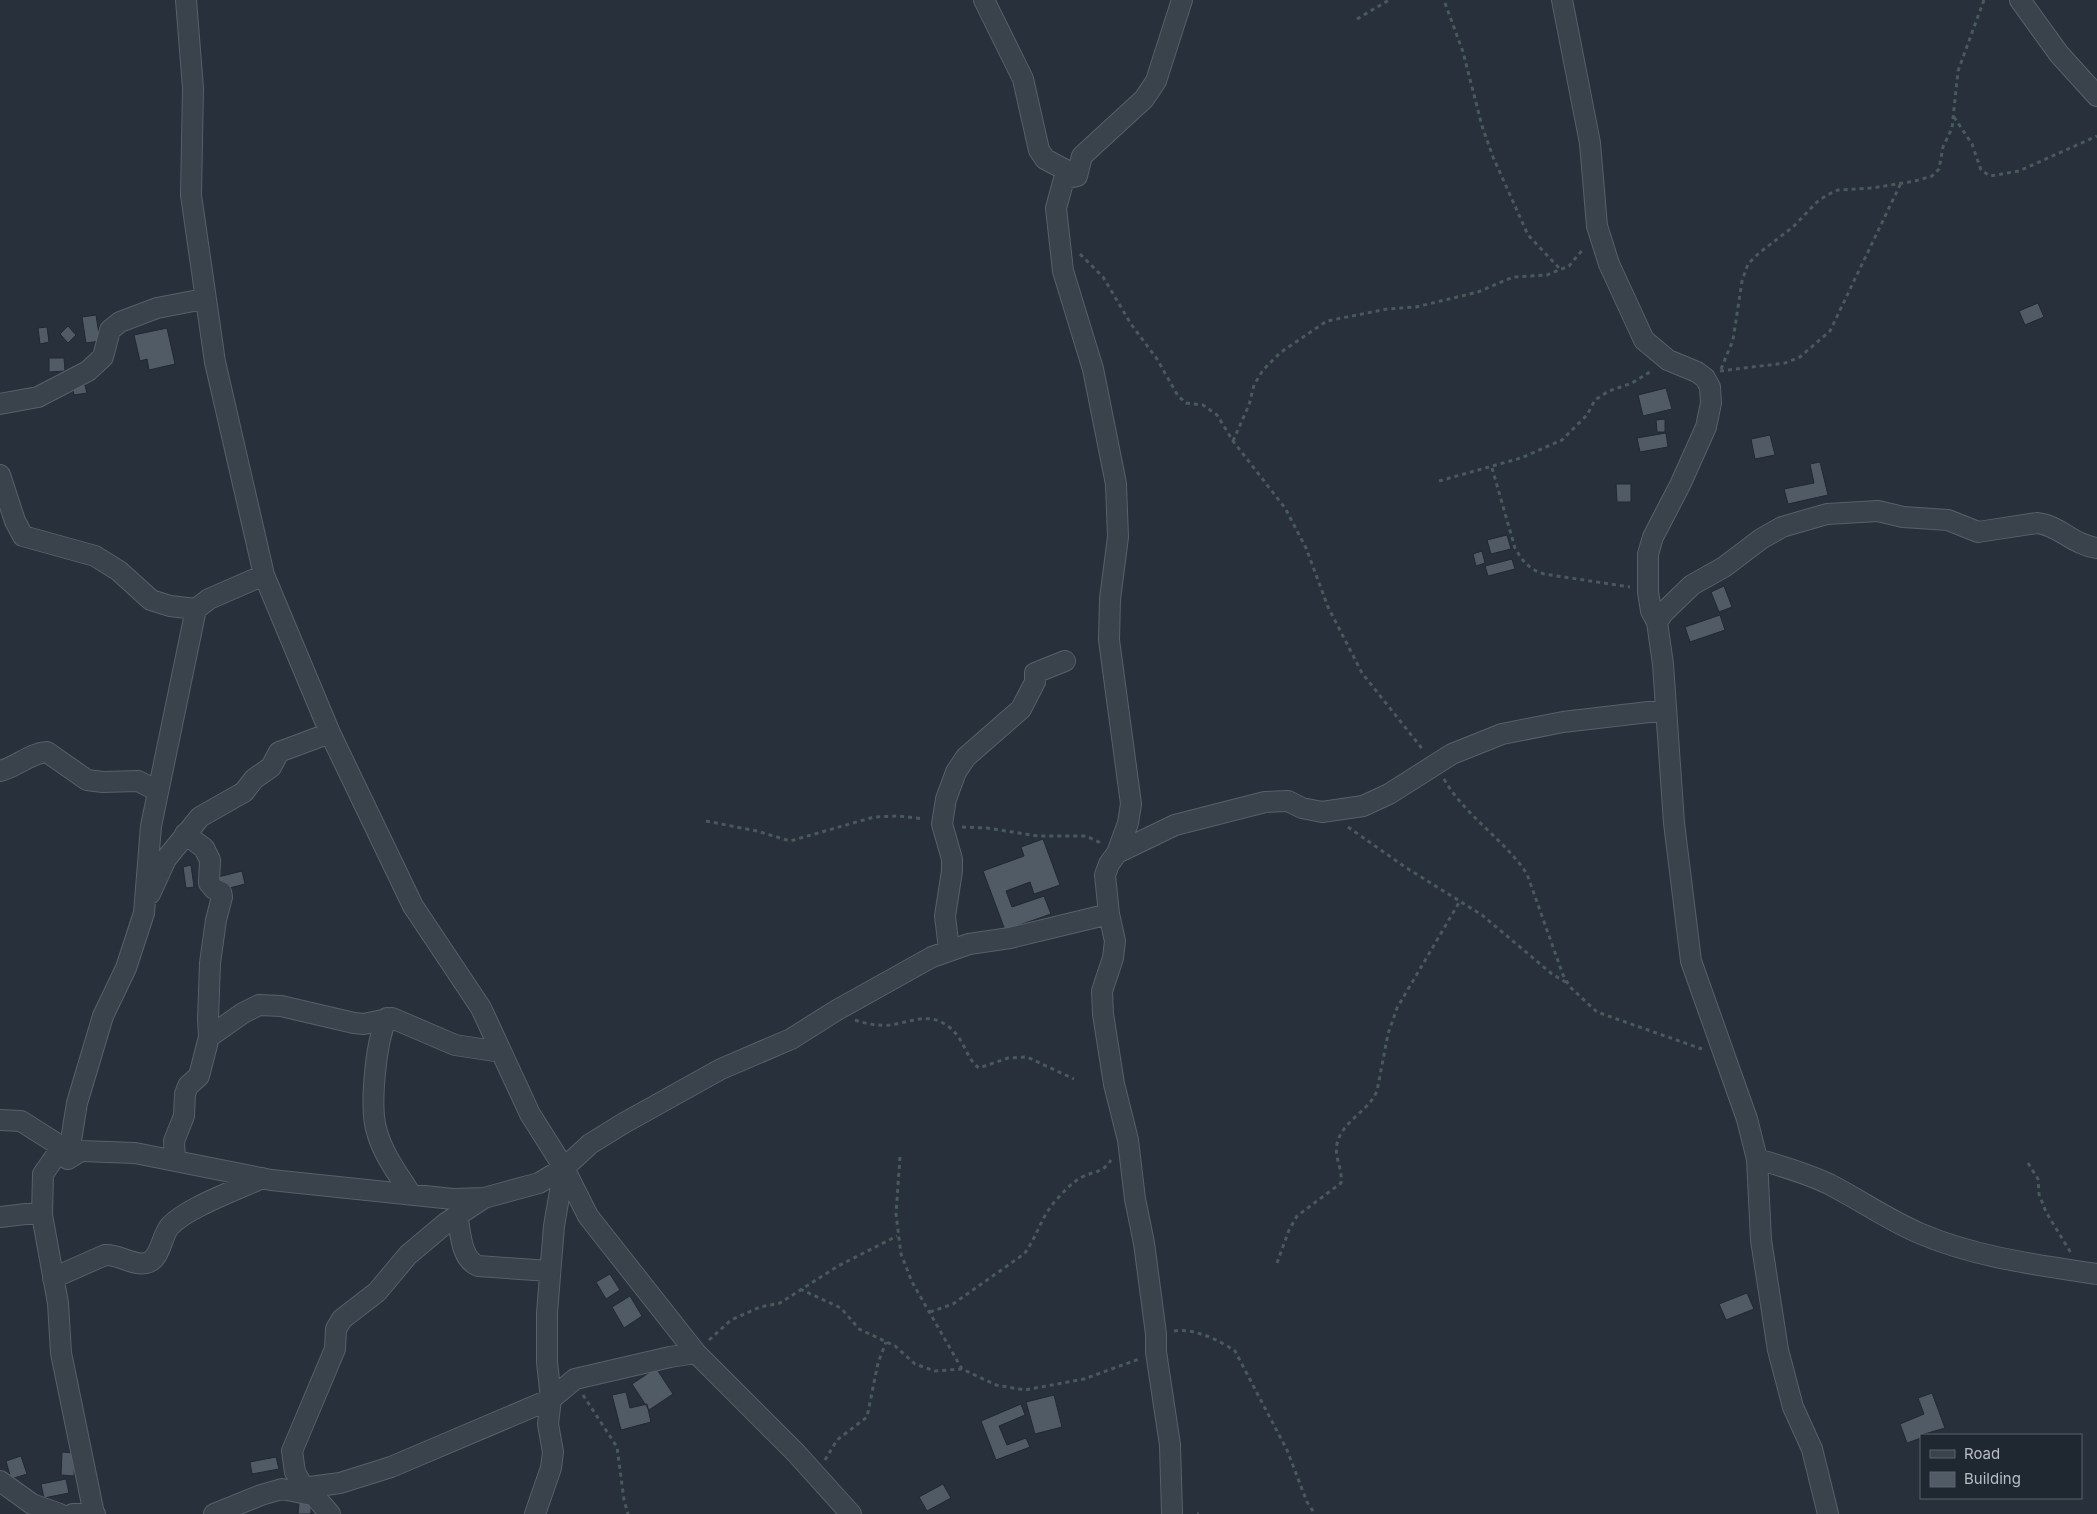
<svg xmlns="http://www.w3.org/2000/svg" width="2097" height="1514" font-family="Inter,sans-serif">
<rect width="100%" height="100%" fill="#27303b"/>
<!-- building -->
<path fill="#505b66" stroke="#212932" d="M2038,303L2044,317L2025,325L2019,311Z
M96,315L100,341L86,343L82,317Z
M68,326L76,335L68,343L60,334Z
M47,327L49,342L40,344L38,328Z
M167,328L175,364L149,370L147,359L140,361L134,335Z
M49,358H64L65,371L49,372Z
M84,382L87,393L74,395L72,385Z
M1666,388L1672,409L1643,416L1638,395Z
M1665,419V432H1657L1656,420Z
M1666,433L1668,447L1640,452L1637,438Z
M1770,435L1775,455L1755,459L1751,439Z
M1820,462L1828,495L1788,504L1784,489L1814,483L1810,464Z
M1616,484H1631V502H1617Z
M1507,535L1511,549L1491,554L1487,540Z
M1482,551L1485,563L1476,566L1473,554Z
M1512,559L1515,569L1488,576L1485,566Z
M1724,586L1732,607L1719,612L1711,592Z
M1720,615L1725,630L1690,642L1685,627Z
M1043,839L1060,885L1034,894L1030,882L1006,891L1012,907L1044,896L1051,914L1005,930L983,871L1024,856L1021,847Z
M191,865L194,887L186,888L183,867Z
M242,871L245,884L222,890L218,877Z
M610,1274L620,1290L606,1299L596,1282Z
M1747,1293L1754,1309L1726,1320L1719,1304Z
M630,1296L642,1316L624,1328L612,1307Z
M656,1368L673,1394L649,1410L632,1384Z
M626,1392L630,1408L647,1404L651,1422L621,1430L612,1395Z
M1932,1393L1945,1428L1921,1435V1438L1907,1443L1900,1424L1924,1414L1918,1398Z
M1054,1395L1062,1427L1035,1434L1026,1402Z
M1021,1404L1025,1415L999,1426L1007,1445L1026,1438L1030,1447L996,1460L981,1421Z
M62,1452L75,1453L74,1476L61,1475Z
M21,1456L27,1474L11,1479L6,1461Z
M276,1457L279,1469L252,1474L250,1462Z
M66,1479L69,1493L44,1498L41,1484Z
M943,1484L951,1498L927,1511L919,1497Z
M299,1502L311,1503V1514H298Z"/>
<g fill="none" stroke-linecap="round" stroke-linejoin="round">
<!-- minor casing -->
<g stroke="#586069" stroke-width="22">
<path id="minor" d="M186,0L193,88L191,195L215,362L264,575L330,733L413,906L481,1008L530,1114L564,1168L588,1216L696,1353L796,1453L851,1514
M984,0L1023,79L1039,150L1045,159L1077,176
M1562,0L1590,143L1597,226L1609,264L1644,340L1668,360L1697,372L1705,378L1710,387L1711,403L1706,427L1680,485L1653,537L1648,554V592L1651,611L1657,622L1663,664L1674,823L1691,961L1747,1119L1757,1159L1761,1240L1778,1350L1793,1407L1812,1449L1828,1514
M2020,0L2059,54L2097,96
M0,404L38,397L88,371L103,357L110,330L120,322L157,308L204,299
M0,475L15,521L23,536L95,556L119,571L151,600L170,606L196,609
M1657,622L1664,612L1692,585L1724,567L1761,539L1782,527L1827,514L1878,511L1903,517L1948,520L1978,532L2037,523C2059,525 2073,545 2097,548
M0,771C17,767 30,753 47,752L87,780L103,782L138,781L158,791
M1117,853L1175,825L1265,802L1288,801L1302,808L1322,812L1363,806L1389,794L1452,754L1502,734L1563,722L1666,710
M150,894L166,859L200,817L244,792L254,779L271,767L279,752L330,733
M949,949L945,916L952,871V859L942,824L946,799L956,772L966,757L1021,709L1035,682V673L1065,661
M387,1018C376,1040 369,1108 377,1132C383,1154 398,1174 410,1193
M209,1037L243,1013L259,1005L281,1006L354,1023L364,1024L392,1018L455,1045L501,1052
M0,1120L21,1121L62,1147L68,1159L81,1151L135,1153L271,1180L453,1199L484,1198L539,1183L564,1168L590,1144L624,1123L721,1069L791,1039L837,1010L932,957L969,944L1010,938L1109,914
M62,1147L43,1174L42,1215L58,1303L61,1353L94,1514
M68,1159L77,1103L103,1016L126,968L144,913L151,826L196,609L209,599L264,575
M1757,1159C1782,1166 1806,1173 1829,1184C1860,1200 1887,1219 1919,1233C1974,1257 2038,1265 2097,1274
M175,1160L174,1141L184,1116L185,1094L188,1086L199,1076L209,1037L208,1019L210,963L216,920L222,897L221,892L214,889L209,883L210,860L204,848L185,834
M457,1215C461,1232 460,1258 478,1266L549,1271
M0,1217L42,1212
M53,1278L105,1255C119,1254 133,1266 146,1263C161,1260 161,1236 170,1226C188,1207 237,1190 262,1178
M0,1481L32,1504L60,1514
M310,1487L311,1492L330,1514
M307,1494L295,1472L292,1451L335,1349L336,1329L342,1319L377,1292L408,1255L446,1223L484,1198
M73,1514H95
M214,1514L261,1495L282,1489L307,1494L310,1487L340,1483L391,1467L551,1399L575,1379L670,1357L696,1353
M535,1514L551,1468L553,1452L548,1424L551,1399L547,1362V1313L554,1226L564,1168
M1172,1514L1170,1445L1156,1352V1334L1144,1243L1135,1199L1128,1140L1114,1084L1103,1014L1102,991L1113,958L1115,941L1109,914L1105,875L1109,864L1117,853L1128,823L1131,804L1109,640L1110,599L1118,537L1116,484L1093,369L1063,271L1056,208L1064,179L1077,176L1082,156L1144,99L1156,81L1182,0"/>
</g>
<!-- path -->
<path stroke="#485a5b" stroke-width="3" stroke-dasharray="4 4" stroke-linecap="butt" d="M1445,3L1463,52L1482,126L1493,157L1528,235L1561,270
M1357,19L1389,0
M1954,117L1972,144L1981,170L1990,176L2019,171L2097,136
M1080,254L1103,277L1131,324L1157,359L1178,396L1186,403L1203,405L1217,415L1233,441L1285,508L1306,548L1328,607L1362,673L1424,751
M1721,369L1733,340L1742,281L1748,264L1759,253L1793,227L1817,202L1827,195L1838,190L1872,188L1915,181L1932,176L1939,169L1943,147L1952,128L1958,71L1984,0
M1720,371L1785,363L1800,357L1830,331L1901,183
M1233,441L1249,405L1254,385L1263,370L1281,352L1327,321L1387,309L1416,307L1478,292L1513,277L1547,275L1569,266L1584,248
M1492,468L1515,548C1523,562 1529,569 1544,574L1630,587
M1439,481L1521,458L1562,440L1587,415L1595,400L1609,391L1632,383L1653,370
M1444,779C1465,816 1504,839 1527,874L1563,975L1570,987L1597,1012L1702,1049
M706,821L757,831L790,841L874,817L899,816L924,819
M962,827L987,828L1038,836H1086L1101,843
M1348,827L1405,867L1482,915L1552,974L1567,983
M855,1020C866,1024 878,1026 890,1025C907,1023 926,1013 943,1023C965,1035 964,1057 979,1068L1008,1058L1027,1057L1074,1079
M900,1157L896,1214L901,1254L912,1282L962,1369L996,1385L1025,1390L1084,1379L1139,1359
M2028,1163L2038,1179L2039,1194L2046,1212L2071,1253
M1277,1263L1289,1230L1297,1216L1341,1183C1343,1170 1334,1157 1337,1144C1342,1121 1368,1112 1377,1091L1388,1034L1397,1008L1460,901
M800,1289L841,1308L859,1329L895,1346L915,1364L935,1371L962,1369
M930,1312L953,1304L1024,1254C1038,1236 1040,1217 1058,1198C1065,1190 1073,1182 1082,1177C1094,1171 1103,1173 1111,1160
M1174,1331C1194,1328 1219,1340 1235,1351L1287,1450L1307,1502L1315,1514
M709,1340L731,1320L760,1307L780,1303L838,1266L897,1236
M583,1395L617,1447L624,1500L628,1514
M825,1460L837,1440L867,1417L878,1363L886,1342
M1197,1514H1199"/>
<!-- minor -->
<use href="#minor" stroke="#3a424b" stroke-width="20"/>
</g>
<!-- legend -->
<rect x="1920" y="1434" width="162" height="65" fill="#1f2730" stroke="#5b636c"/>
<rect x="1930" y="1450" width="25" height="8" fill="#3a424b" stroke="#5b636c"/>
<text x="1964" y="1459" font-size="15" fill="#b6bdc7">Road</text>
<rect x="1930" y="1472" width="25" height="15" fill="#505b66" stroke="#5b636c"/>
<text x="1964" y="1484" font-size="15" fill="#b6bdc7">Building</text>
</svg>
